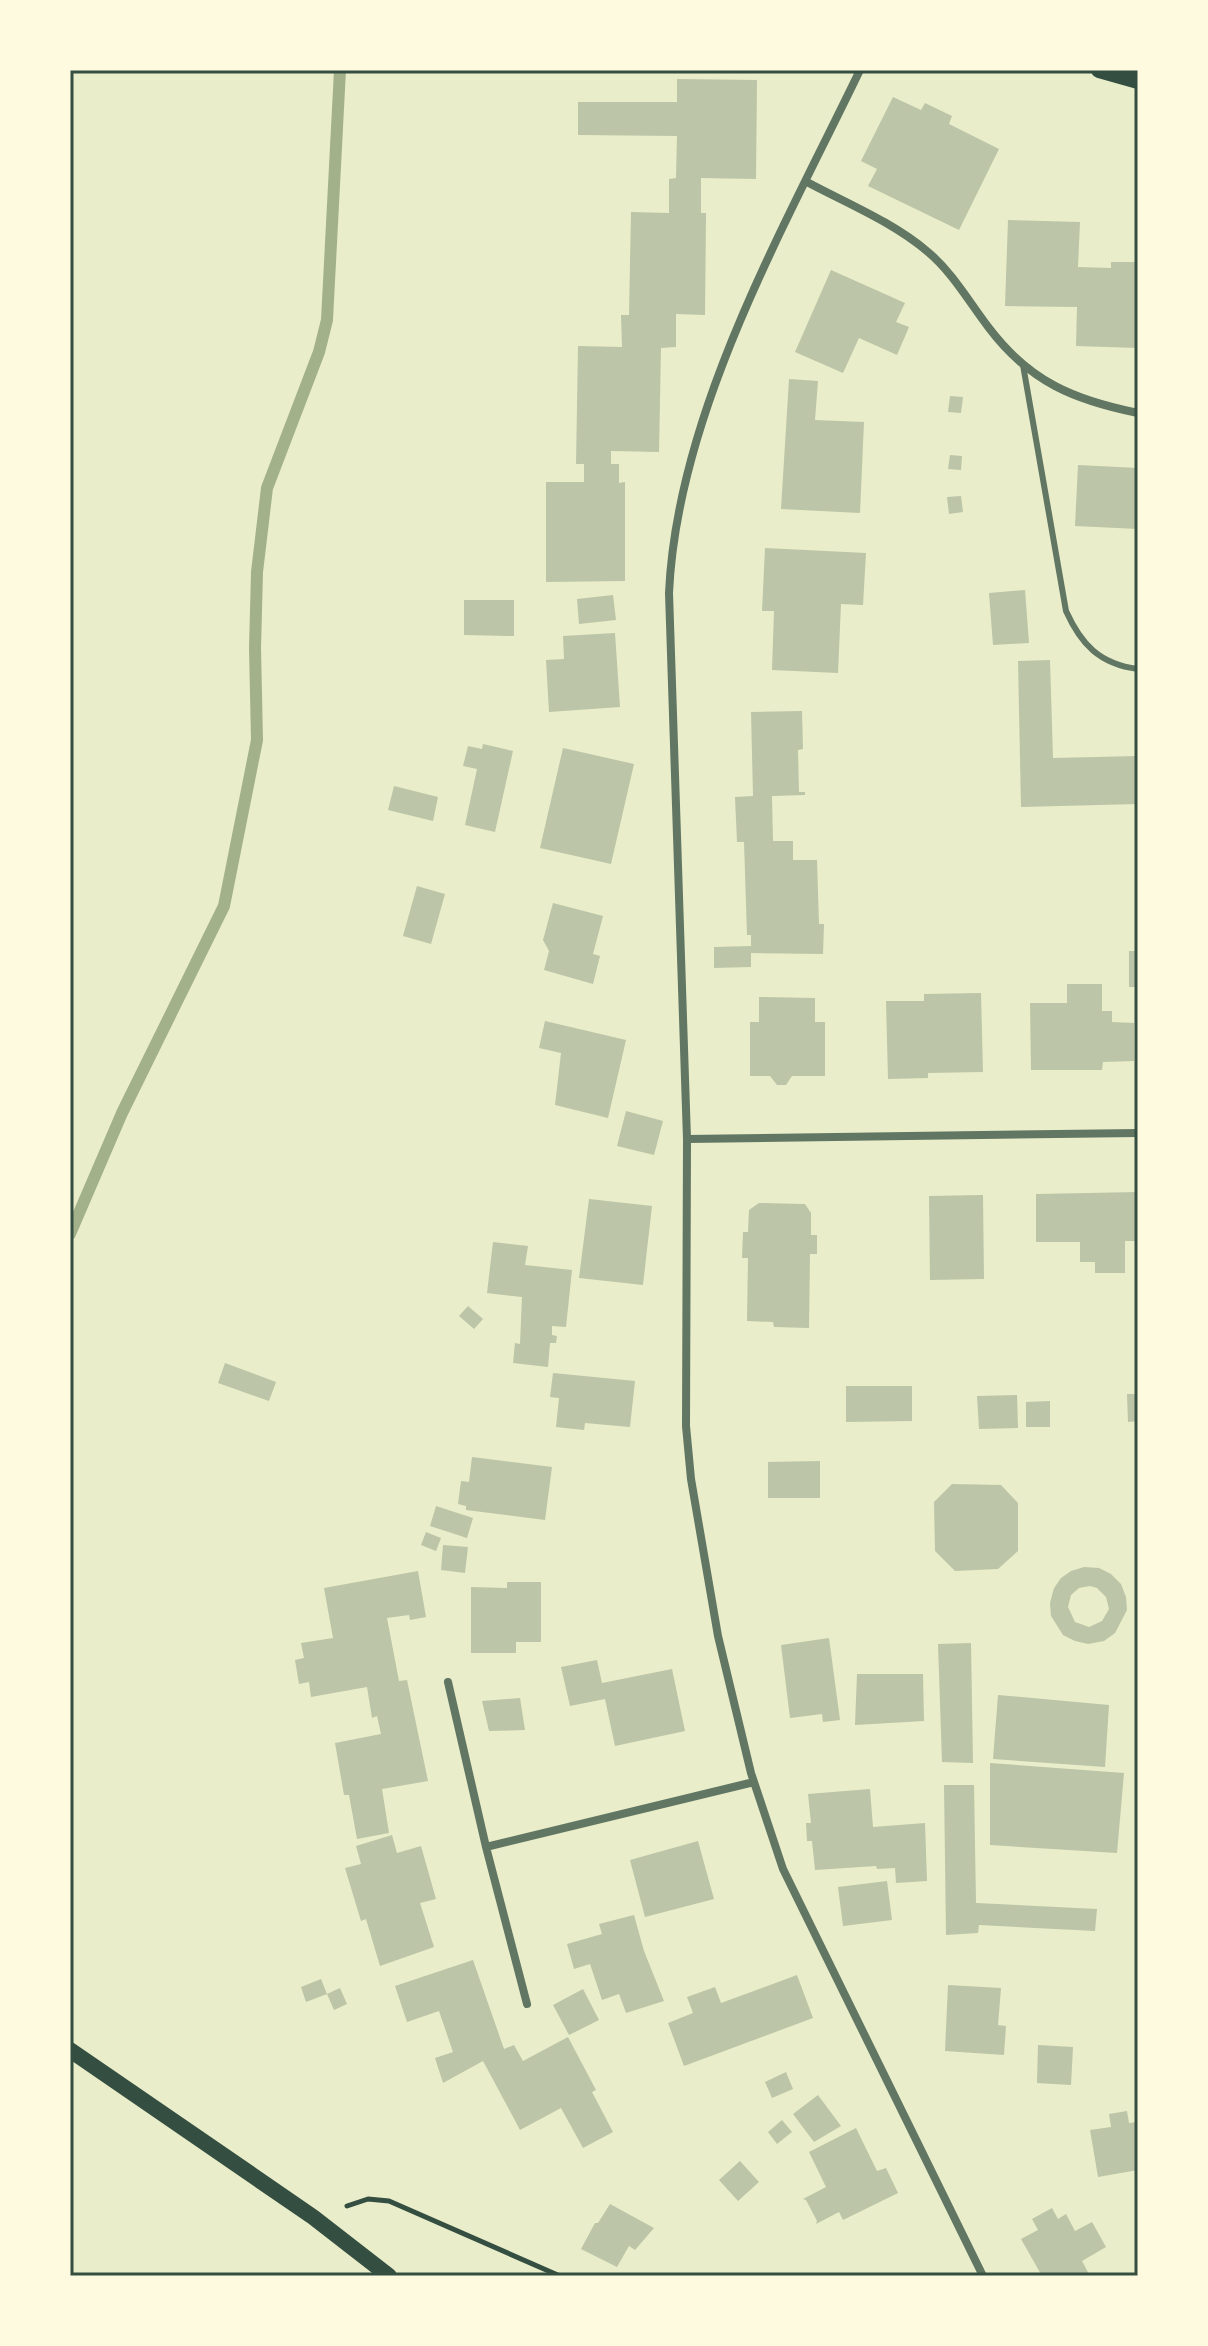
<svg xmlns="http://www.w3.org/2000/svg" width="1208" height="2346" font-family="'Fira Sans',sans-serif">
<rect width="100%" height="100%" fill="#e9edc9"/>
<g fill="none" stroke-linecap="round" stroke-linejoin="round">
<!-- stream -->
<path stroke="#a3b18a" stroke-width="12" d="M70,1234L122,1113L224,906L257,740L255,648L257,572L267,488L319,352L327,320L340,70"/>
</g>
<!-- building -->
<path fill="#bcc5a7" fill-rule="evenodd" d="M677,79L757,80L756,179L701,178V213H706L705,315L676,314V347L661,348L659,452L611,451V464H619V483L625,482V581L546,582V482H584V464H576L578,346L622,347L621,315H629L631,212L669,213V179L676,178L677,136L578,135V102H677Z
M893,97L921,110L925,103L952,116L949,124L999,149L959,230L868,186L877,169L861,161Z
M1008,220L1080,222L1078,267L1111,268V262H1138V348L1076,346L1077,307L1005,306Z
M831,270L905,303L896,322L909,327L897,355L859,338L843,373L795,352Z
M789,379L818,381L815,420L864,422L860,513L781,509Z
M950,396L963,397L961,413L948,412Z
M950,455L962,456L961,470L948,469Z
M1078,465L1138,468V529L1075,526Z
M961,496L963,512L949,514L947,497Z
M765,548L866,553L863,605L841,604L838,673L772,670L774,611H762Z
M1025,590L1029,643L993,645L989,593Z
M613,595L616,620L579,624L577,599Z
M464,600H514V636L464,635Z
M615,633L620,707L549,712L546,660L564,659L563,636Z
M1050,660L1053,758L1138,756V804L1021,807L1018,661Z
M802,711L803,749L798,750L799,792H805V795L772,796L773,841H793V860H817L819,924H824L823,954L751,953V967L714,968V947L751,946V935H747L744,842H737L735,797L753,796L751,712Z
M483,744L513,751L495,832L465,825L477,769L463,766L468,746L482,749Z
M563,748L634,764L611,864L540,848Z
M394,786L438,797L433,821L388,810Z
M417,886L445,894L431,944L403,936Z
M553,903L603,916L593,954L600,956L593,984L544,970L549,951L543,940Z
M1129,951H1138V987H1129Z
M1067,984H1102V1011H1112V1022L1134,1023V1061L1103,1062L1102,1070H1031L1030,1003H1067Z
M981,993L983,1072L928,1073V1078L888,1079L886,1001H924V994Z
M759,997L815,998V1022H825V1076H792L786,1085H777L770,1076H750V1022H759Z
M545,1021L626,1040L608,1118L555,1105L561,1053L539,1048Z
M626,1111L663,1121L654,1155L617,1146Z
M1138,1192V1241H1125V1273H1095V1262H1080V1242H1036V1194Z
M983,1195L984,1279L930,1280L929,1196Z
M589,1199L652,1206L643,1285L579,1278Z
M759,1203L805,1204L811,1213V1235H817V1254H810L809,1328L774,1327L773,1322L747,1321L748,1258H742L743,1232H748L749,1210Z
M493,1242L528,1246L525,1265L572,1270L566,1327L552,1326V1335L557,1336L556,1343H550L548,1367L513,1363L515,1343L520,1344L522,1297L487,1293Z
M468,1306L483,1319L474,1329L459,1316Z
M225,1363L276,1382L269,1401L218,1383Z
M553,1373L635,1381L630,1427L585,1423L584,1430L556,1427L559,1398L550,1397Z
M846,1386H912V1421L846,1422Z
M1127,1394H1138V1421L1128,1422Z
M1017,1395L1018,1428L979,1429L977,1396Z
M1050,1401V1427H1026V1402Z
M472,1457L552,1467L545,1520L466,1510V1506L458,1504L461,1481L469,1482Z
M820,1461V1498H768V1462Z
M952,1484L1001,1485L1018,1503V1551L998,1569L955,1571L935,1551L934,1502Z
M436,1506L473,1518L467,1538L430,1526Z
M426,1532L441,1538L436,1551L421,1545Z
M443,1545L468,1547L465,1573L441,1570Z
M1084,1567L1099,1568L1111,1574L1121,1584L1126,1597L1127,1610L1115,1633L1104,1641L1088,1644L1075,1641L1063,1635L1051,1616L1050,1603L1054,1588L1061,1578L1071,1571ZM1090,1586L1097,1588L1106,1597L1109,1609L1102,1621L1089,1627L1075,1622L1068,1607L1071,1595L1079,1588Z
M418,1571L426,1617L410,1620L409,1615L387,1618L399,1681L407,1680L428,1781L382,1789L389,1833L357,1839L349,1795H344L335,1743L381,1734L377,1716L372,1718L367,1687L311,1697L309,1682L299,1684L295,1660L304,1658L301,1643L333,1638L324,1588Z
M507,1582H541V1642H516V1653H471V1587L507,1588Z
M829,1638L840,1720L823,1722L822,1714L790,1718L781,1645Z
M971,1643L973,1763L942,1762L938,1644Z
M597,1660L602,1683L672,1669L685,1731L615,1746L605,1699L570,1706L561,1667Z
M857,1674H923L924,1721L855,1725Z
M998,1695L1109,1705L1105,1767L993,1759Z
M520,1698L525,1730L489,1731L482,1701Z
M990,1763L1124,1773L1117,1853L990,1845Z
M944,1785H974L976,1903L1097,1909L1095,1931L979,1925L978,1933L946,1935Z
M870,1789L873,1827L925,1823L927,1881L896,1883L895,1868L877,1869L876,1866L815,1870L812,1841H807L806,1823H811L808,1794Z
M392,1835L397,1853L421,1846L436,1899L420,1903L434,1947L380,1966L366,1919L361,1921L345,1868L361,1864L356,1846Z
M698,1841L714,1899L645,1917L630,1860Z
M887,1881L892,1920L843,1926L838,1887Z
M634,1915L644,1951L664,2001L626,2013L619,1994L602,2000L590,1964L574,1969L567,1944L602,1934L599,1924Z
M473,1960L504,2049L514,2045L523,2061L568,2037L596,2090L592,2092L613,2132L583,2148L561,2108L520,2130L483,2061L443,2083L435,2058L453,2052L439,2011L407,2022L395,1986Z
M797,1975L813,2018L684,2066L668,2023L693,2013L687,1997L715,1987L721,2003Z
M321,1979L327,1994L340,1988L347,2004L334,2010L327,1994L306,2002L301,1987Z
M948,1985L1001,1988L998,2025L1006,2026L1004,2055L945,2051Z
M583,1989L599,2020L569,2035L553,2005Z
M1038,2045L1073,2047L1071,2085L1037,2083Z
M786,2072L793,2089L772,2098L765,2082Z
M818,2095L841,2126L814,2142L793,2114Z
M1127,2111L1129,2123L1138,2122V2170L1098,2177L1090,2130L1111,2127L1109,2114Z
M782,2120L792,2132L777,2144L768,2132Z
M856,2128L877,2171L886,2168L898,2193L843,2220L839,2212L816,2224L817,2221L806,2200L803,2199L826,2187L809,2152Z
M740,2161L759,2182L738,2201L719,2180Z
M610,2204L654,2228L635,2250L629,2246L617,2267L581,2249L595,2223H598Z
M1052,2208L1058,2219L1066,2214L1075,2231L1092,2222L1106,2247L1082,2261L1090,2276H1042L1021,2239L1038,2230L1032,2219Z"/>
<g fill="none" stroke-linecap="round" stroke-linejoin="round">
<!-- path -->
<path stroke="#344e41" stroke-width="5" d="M347,2206L368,2199L389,2201L560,2276"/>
<!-- service -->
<path stroke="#617663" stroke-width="6" d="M1023,365L1066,611C1081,644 1099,664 1138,669"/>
<!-- minor -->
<path stroke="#617663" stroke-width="8" d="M860,70C783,230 677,414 669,593L687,1139L686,1426L691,1479L718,1636L751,1773L783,1869L983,2276
M807,182C846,203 893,222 928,252C953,273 969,302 989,328C1030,382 1074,400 1138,413
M687,1139L1138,1133
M448,1682L486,1847L527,2004
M486,1847L754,1782"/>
<!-- secondary -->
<path stroke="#344e41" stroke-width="16" d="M1099,70L1138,81
M70,2050L313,2217L389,2276"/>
</g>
<!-- border -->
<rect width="1208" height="2346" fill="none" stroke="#fefae0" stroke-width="144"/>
<rect x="72" y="72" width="1064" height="2202" fill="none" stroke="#344e41" stroke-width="3"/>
</svg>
